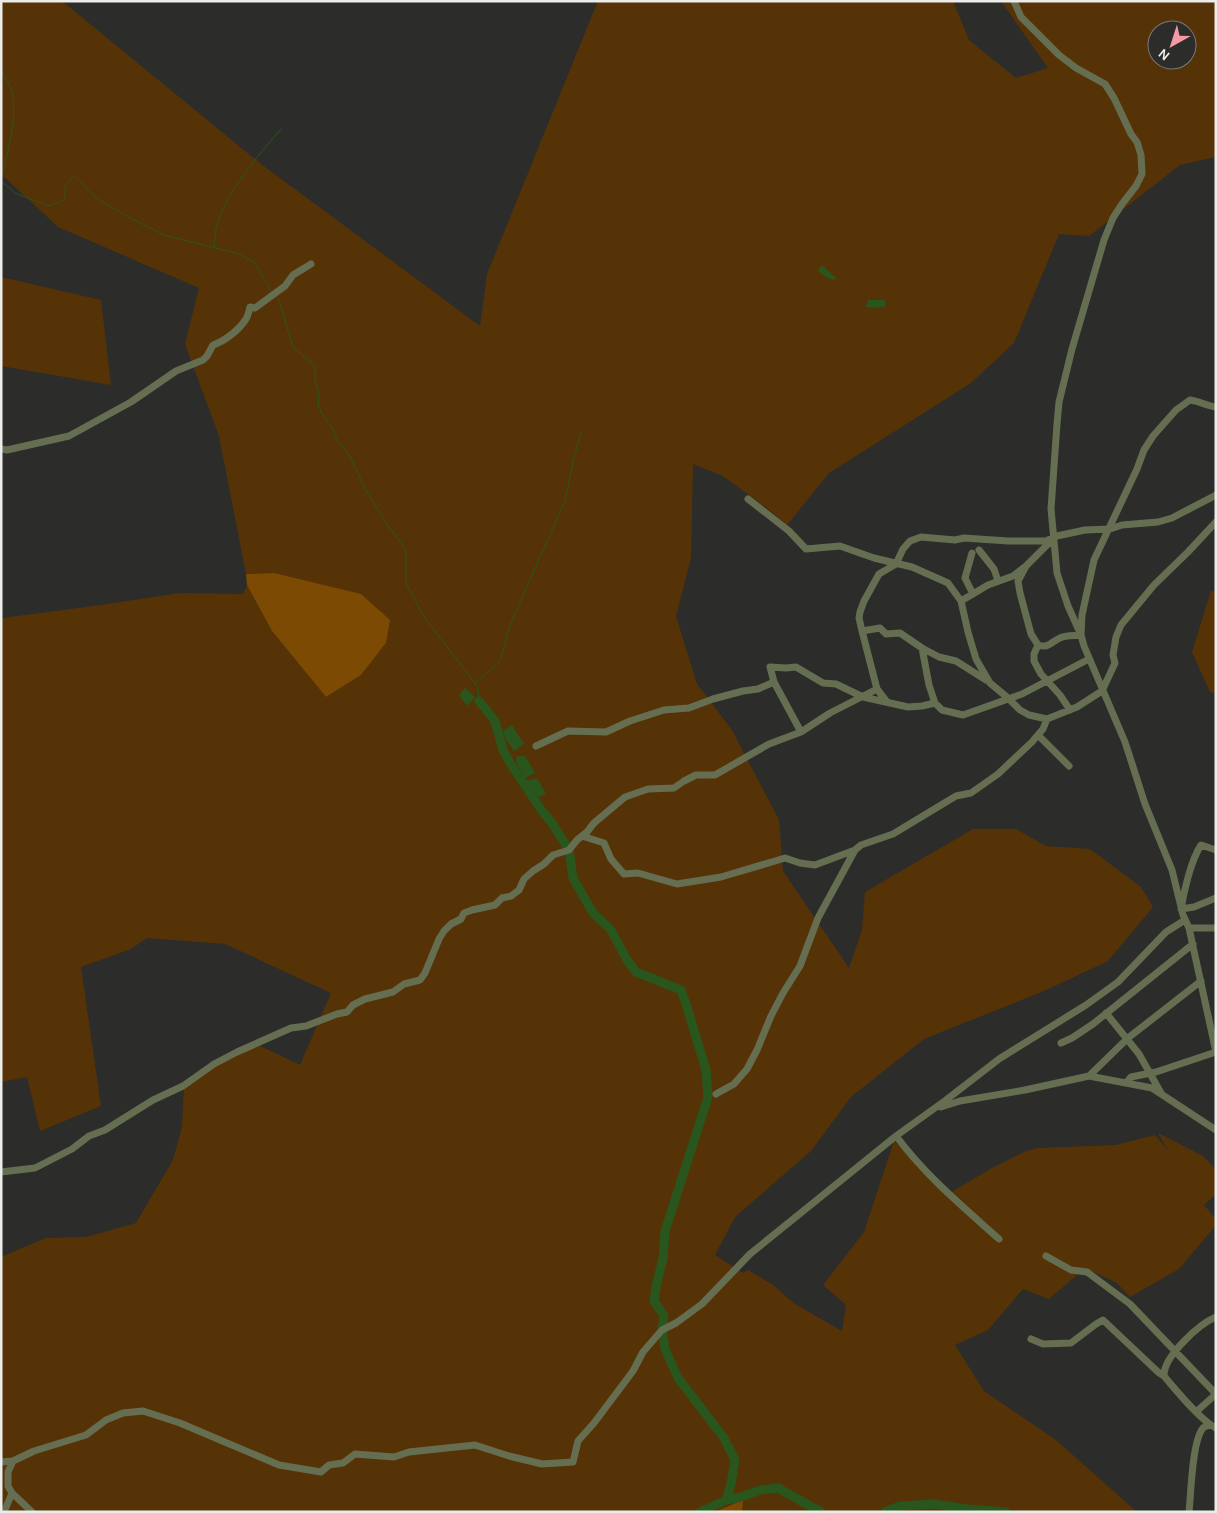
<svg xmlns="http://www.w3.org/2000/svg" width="1217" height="1513" font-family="Karla,sans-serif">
<rect width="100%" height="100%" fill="#2c2c2a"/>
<!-- green -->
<path fill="#563307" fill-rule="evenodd" d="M1,1H62L261,164L480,326L487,274L598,1H953L969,40L1016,78L1048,68L1001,1H1216V157L1180,165L1089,236L1059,234L1014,343L971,383L829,473L787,525L768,509L723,476L693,464L691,558L676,616L697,684L732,730L779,820L783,871L849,968L862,930L865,892L973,829H1016L1046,846L1090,849L1141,887L1153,907L1108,961L1044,991L924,1039L851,1097L811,1151L735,1217L715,1255L743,1273L748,1270L773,1285L795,1304L842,1331L846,1305L823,1285L864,1232L894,1141L950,1193L992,1168L1024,1152L1037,1148L1116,1145L1155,1135L1169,1152L1158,1133L1203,1156L1216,1170V1194L1204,1205L1216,1219V1225L1179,1269L1130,1297L1117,1283L1085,1268L1049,1299L1023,1289L988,1330L955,1345L984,1391L1056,1440L1137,1512H742V1500L715,1512H1V1257L46,1238L86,1237L136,1223L173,1160L182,1127L184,1088L252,1042L300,1065L331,993L225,944L147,938L131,949L81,967L101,1106L40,1131L27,1077L1,1082L2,618L101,605L180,593L243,594L247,585L272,631L326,697L361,675L386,643L274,573L246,574L219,436L185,344L199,288L58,227L1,174ZM1157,30H1187V60H1157Z
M1,277L101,300L111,385L1,366Z
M1211,591L1216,592V694L1210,692L1192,652Z"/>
<!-- forest -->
<path fill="#7c4a03" d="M274,573L361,594L390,620L386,643L361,675L326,697L272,631L247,585L246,574Z
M743,1500L742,1512H715L719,1510Z"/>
<!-- water -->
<path fill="#28561d" d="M822,265L836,278L834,280L826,277L818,271Z
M868,300H885L886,306L876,308L866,307Z
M465,688L475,697L467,706L459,695Z
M512,725L524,744L514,751L505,738L503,731Z
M517,756H525L535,773L525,778L516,762Z
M537,778L546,794L536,798L526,781Z"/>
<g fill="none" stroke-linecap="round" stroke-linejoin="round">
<!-- stream -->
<path stroke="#28561d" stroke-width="1" d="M1,70C5,77 10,85 12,92C18,118 7,154 1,179
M1,181L15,193L49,206L65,199V186L74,175L96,198L130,218L164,235L239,254L254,262L272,292
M214,248C215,242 215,235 216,229C222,197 260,153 281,129
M276,297L279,300L293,347L315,366V378L319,395L318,405L322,414L332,428L337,440L348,453L368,494L387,524L406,550V583L424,617L478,687L479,701
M475,683L500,662L510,625L565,501L574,457L581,433"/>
<!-- river -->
<path stroke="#28561d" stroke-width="9" d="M479,701L495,721L503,750L510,763L542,811L552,823L569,850L573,878L593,913L611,930L627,960L636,972L681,990L687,1007L706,1070L708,1097L665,1231L663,1259L657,1282L654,1301L664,1316L662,1330L665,1349L678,1378L724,1438L735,1460L731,1484L726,1500
M700,1512L726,1500L741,1497L760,1490L778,1488L821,1512
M885,1512L900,1506L934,1504L968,1509L1006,1512"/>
<!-- minor -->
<path stroke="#666e51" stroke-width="7" d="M1014,1L1021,17L1059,55L1076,68L1105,84L1114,98L1131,134L1137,142L1141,155L1142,174L1136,186L1122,204L1113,218L1104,240L1072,349L1059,402L1057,424L1051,509L1057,573L1068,606L1081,635L1084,646L1125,742L1145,804L1172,870L1183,915L1189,928L1216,1052
M1,449L7,450L69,436L131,402L176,371L203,360L207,356L213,345C225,341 239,330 246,319C248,316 249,311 250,307L255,308L285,286L293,275L311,264
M748,499L789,531L806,549L840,546L874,558L912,567L948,583L961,601L968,632L976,659L990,683L1008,698L1020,710L1029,715L1047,719L1077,707L1102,691L1115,663L1113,655L1116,637L1121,625L1154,585L1188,552L1216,522
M979,550L994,569L998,581
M972,553L965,578L973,594
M1026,566L1018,581L1020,593L1031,634L1038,645C1049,649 1052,641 1060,638C1066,635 1075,636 1081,635L1082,615L1094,560L1137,469L1144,450L1153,436L1176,410L1190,400C1199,401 1207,406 1216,407
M961,601L988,585L1013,576L1026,566L1052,540
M862,631L880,628L886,634L900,633L922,648L939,657L956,661L986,680
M1038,645L1034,654V661L1041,674L1060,695L1070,710
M922,648L929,685L935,703
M887,702L877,689L862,631L859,618L860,612L864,601L879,574L896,564L903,549L910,541L921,537L955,540L964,538L1008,541H1046L1057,536L1085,530L1110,529L1122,525L1158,522L1172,518L1216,495
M801,732L774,682L770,667L786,668L796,667L823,683L836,684L863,697L908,707L922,706L935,703L942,710L963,715L1022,694L1089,659
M1038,735L1069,766
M536,746L568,731L606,732L630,721L664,710L689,708L713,699L743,691L758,689L774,682
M582,836L604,843L611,859L624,874L638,873L677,884L721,877L785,858L800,863L815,865L855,850
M1216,850L1201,845C1191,860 1184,891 1181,909L1194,907L1216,898
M1189,928H1216
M1106,1013L1139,1054L1161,1093
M1061,1043L1072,1038L1093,1024L1193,944
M1089,1076L1128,1038L1201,981
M1126,1083L1131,1077L1156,1072L1216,1052
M716,1094L734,1084L747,1069L757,1050L771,1016L783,993L800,966L818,918L855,850L861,845L893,834L956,796L971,793L998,774L1032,742L1043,729L1047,719
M941,1107L960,1101L1025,1090L1089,1076L1152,1088L1216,1130
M896,1136C926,1176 962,1206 999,1239
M1,1172L35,1168L72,1149L89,1136L105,1130L153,1100L183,1086L214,1064L237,1052L291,1028L306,1026L337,1014L347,1012L353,1005L365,999L393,992L404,984L420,980L425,973L439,939L444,931L451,924L461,919L464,913L472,910L495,905L502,898L511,896L519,890L524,879L533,871L544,864L553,855L569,850L577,840L587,832L594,823L625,797L648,789L674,788L684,781L696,775H715L769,744L801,732L830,713L877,689
M1046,1256L1071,1270L1087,1272L1130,1304L1216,1394L1197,1411
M1216,1317C1199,1324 1163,1357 1164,1376C1176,1390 1200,1420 1216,1428
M1031,1339L1043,1344L1071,1343L1096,1324L1103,1320L1158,1372L1164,1376
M1,1462L13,1461
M4,1512L12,1493
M32,1512L12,1493L8,1486V1472L13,1461L34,1451L86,1435L106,1420L123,1413L143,1411L180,1423L279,1465L321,1472L329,1465L343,1463L355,1454L394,1457L409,1452L475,1445L509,1456L542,1464L573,1462L578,1441L594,1423L633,1371L643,1352L662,1330L676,1323L702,1304L750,1254L896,1136L946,1100L999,1059L1086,1005L1118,982L1166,932L1185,920
M1189,1512C1191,1494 1192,1441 1203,1428C1205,1426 1207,1426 1210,1425"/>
</g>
<!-- border -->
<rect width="1217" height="1513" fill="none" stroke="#ececeb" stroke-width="5"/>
<!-- north arrow -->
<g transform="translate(1172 45) rotate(219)"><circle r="24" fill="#2c2c2a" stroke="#797977"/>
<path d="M0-4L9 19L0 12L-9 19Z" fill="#f39aa7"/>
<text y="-8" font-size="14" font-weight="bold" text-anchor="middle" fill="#ececeb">N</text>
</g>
</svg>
